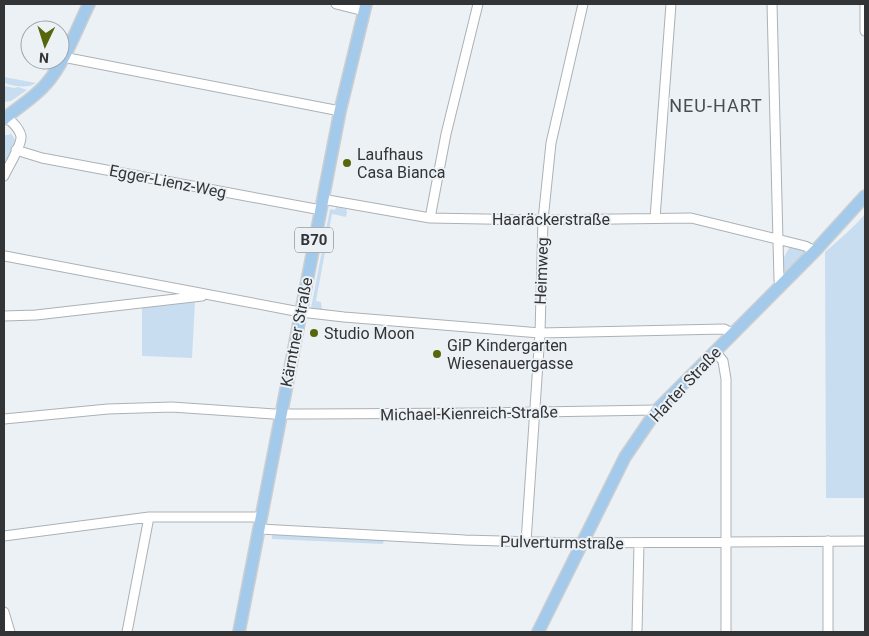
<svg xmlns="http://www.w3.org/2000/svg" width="869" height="636" font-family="Roboto,sans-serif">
<rect width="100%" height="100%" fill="#ecf1f5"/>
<!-- green -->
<path fill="#c8ddf0" d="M4,77L36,83C28,89 14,86 4,83Z
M4,86L14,88L18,87L27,90L11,101L4,102Z
M10,133C22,142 9,158 4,169V135H9Z
M336,207L346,209L347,212L346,217L332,214L316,301L321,302L322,309L335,311L312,310L311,308L330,209L335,210Z
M865,214V498H826L825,252C839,240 853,228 865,214Z
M791,245L804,248V254L782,274L781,262Z
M195,301L192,358L142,356V305Z
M274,534L384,539L383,544L272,539V536Z"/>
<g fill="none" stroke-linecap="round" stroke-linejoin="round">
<!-- minor casing -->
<g stroke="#acb1b5" stroke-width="11">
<path id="minor" d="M336,4L364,11
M772,4L779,280L781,286
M865,4V31
M63,57L340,111
M4,115C10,120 19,127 21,136C22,145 8,167 4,176
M16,150L42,158L321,210
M322,199L430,218L543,220L691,218L805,246L815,251
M430,218L446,134L478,4
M655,218L671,4
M5,256L300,312L344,317L540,333L724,329L732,333
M4,316L36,315L202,296
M715,351L723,361L726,379V632
M4,419L108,409L172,407L274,414H308L481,413L657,410
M260,529L465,540L575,543L865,541
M4,536L149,517H261
M526,542L540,333L543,220L551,143L583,4
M4,612L10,632
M127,632L149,517
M637,632L639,543
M828,632V541"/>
</g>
<!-- major casing -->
<g stroke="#cececf" stroke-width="14">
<path id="major" d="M4,119C18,107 34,98 46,84C64,64 77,28 89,4
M239,632L340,111L366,4
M538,632L625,457L657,410L815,251L865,196"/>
</g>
<!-- minor -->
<use href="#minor" stroke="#fff" stroke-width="9"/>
<!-- major -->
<use href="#major" stroke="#a3caeb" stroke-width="11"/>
</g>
<!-- markers -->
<g fill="#57650b" stroke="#ecf1f5" stroke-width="2">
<circle cx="347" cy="163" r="5"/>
<circle cx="314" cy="333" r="5"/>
<circle cx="437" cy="354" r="5"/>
</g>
<g text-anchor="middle" stroke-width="4" stroke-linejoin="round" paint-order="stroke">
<!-- shield labels -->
<rect fill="#ecf1f5" stroke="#6a6d6f" stroke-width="1" x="295" y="227.5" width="38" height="25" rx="4"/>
<g font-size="15" font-weight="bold" fill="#323436">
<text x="314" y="245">B70</text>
</g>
<!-- poi labels -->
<g font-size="16" fill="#323436" stroke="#ecf1f5" text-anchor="start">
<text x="357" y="160">Laufhaus<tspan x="357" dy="18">Casa Bianca</tspan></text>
<text x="324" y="339">Studio Moon</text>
<text x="447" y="351">GiP Kindergarten<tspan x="447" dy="18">Wiesenauergasse</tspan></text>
</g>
<!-- street labels -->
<g font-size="16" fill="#323436" stroke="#ecf1f5">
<text transform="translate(168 181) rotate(11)" y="6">Egger-Lienz-Weg</text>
<text x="551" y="225">Haaräckerstraße</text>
<text transform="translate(541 271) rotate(-88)" y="6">Heimweg</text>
<text transform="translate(296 332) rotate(-79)" y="6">Kärntner Straße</text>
<text transform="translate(685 384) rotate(-47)" y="6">Harter Straße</text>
<text transform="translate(469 413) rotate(-1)" y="6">Michael-Kienreich-Straße</text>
<text transform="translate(562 542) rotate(1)" y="6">Pulverturmstraße</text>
</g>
<!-- neighbourhood labels -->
<g font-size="18" letter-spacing="1" fill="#4a4e51" stroke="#ecf1f5">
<text x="716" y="112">NEU-HART</text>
</g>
</g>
<!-- border -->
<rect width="869" height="636" fill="none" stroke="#323436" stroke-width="10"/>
<!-- north arrow -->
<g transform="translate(45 45) rotate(184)"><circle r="24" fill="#ecf1f5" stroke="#a2a5a9"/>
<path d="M0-4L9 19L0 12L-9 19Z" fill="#57650b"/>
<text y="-8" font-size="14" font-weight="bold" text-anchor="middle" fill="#323436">N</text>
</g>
</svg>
